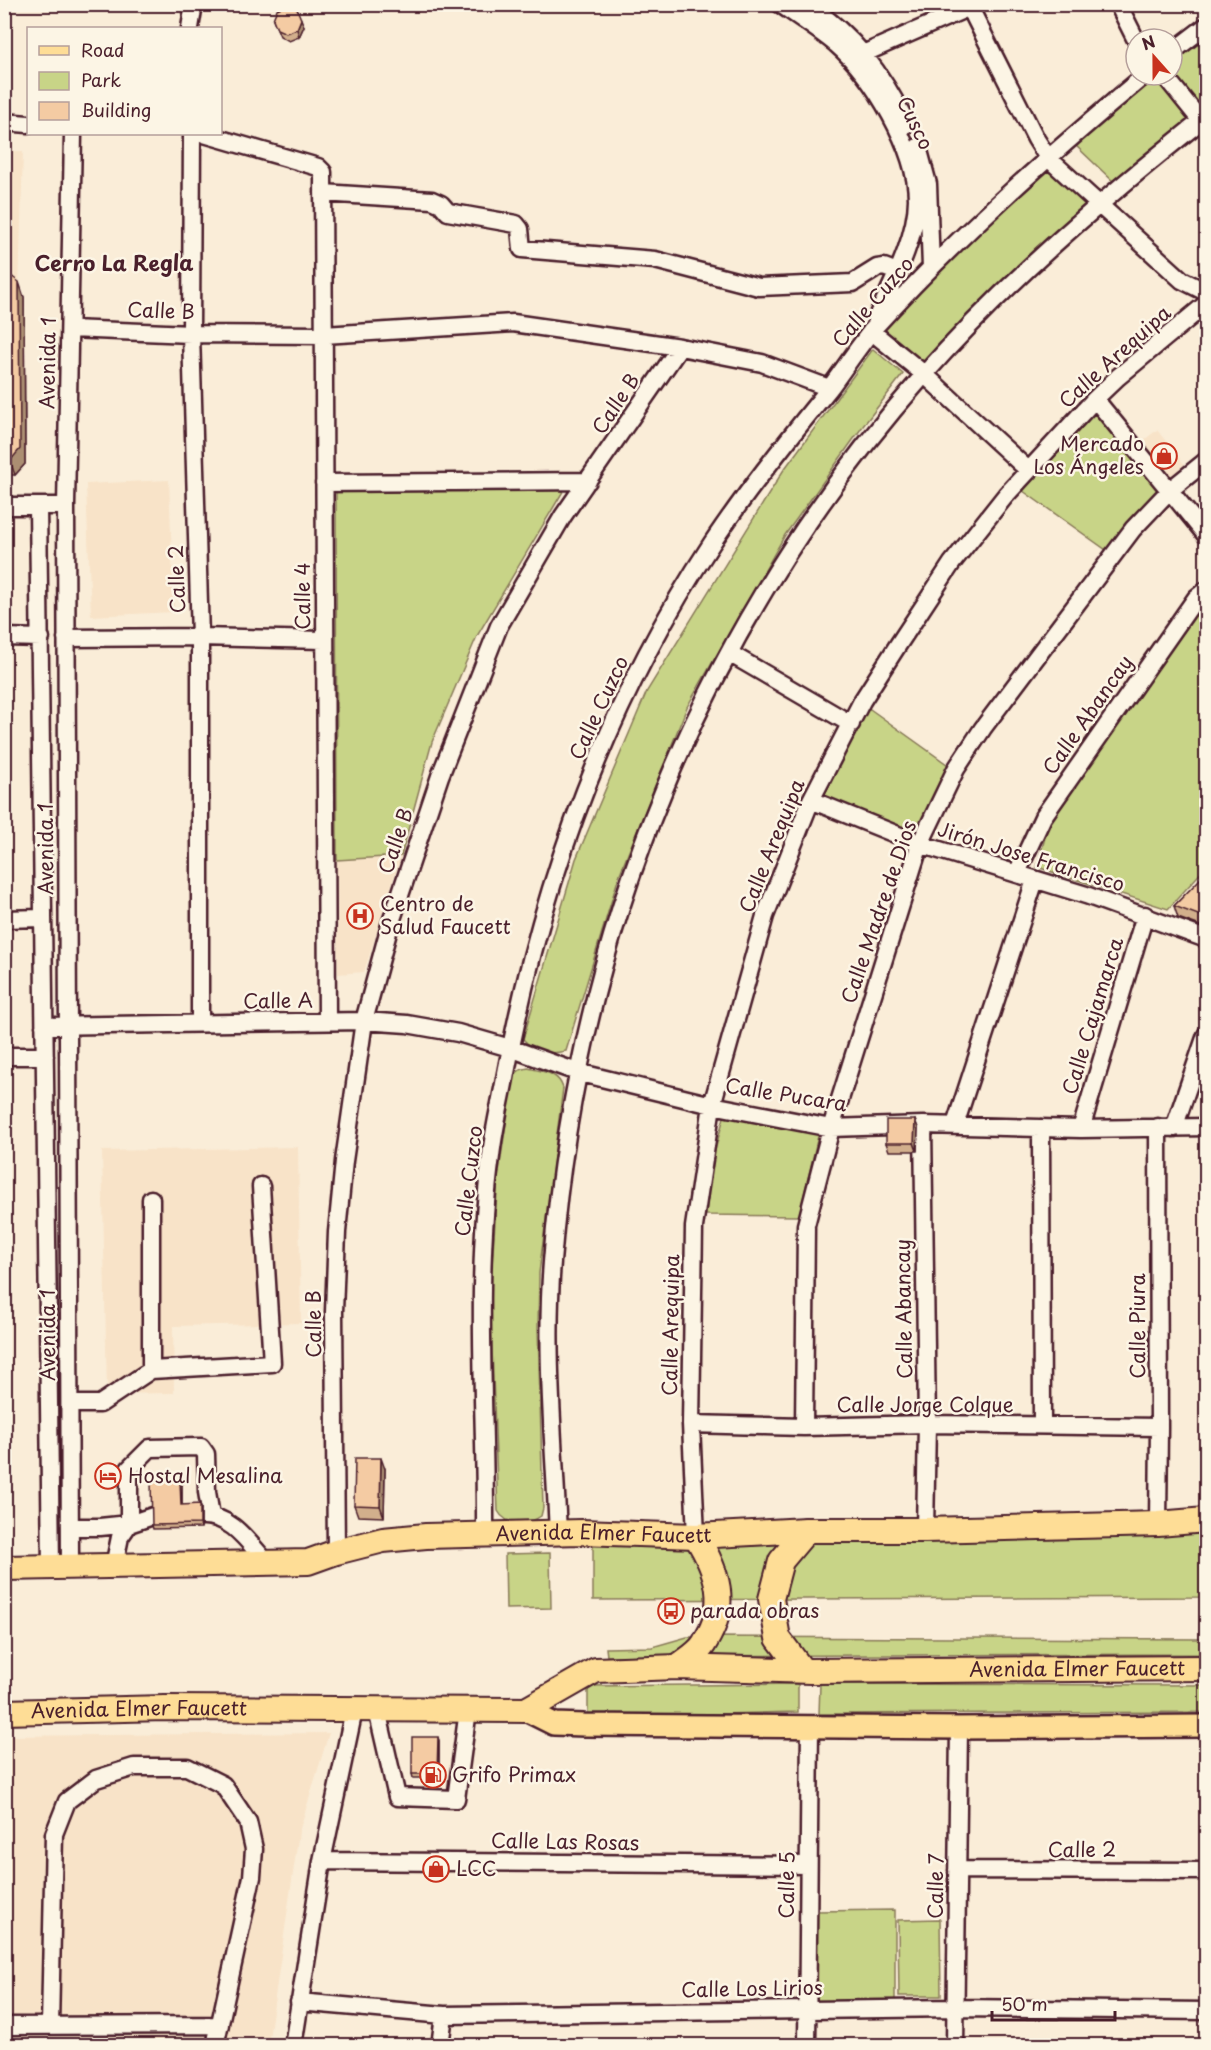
<svg xmlns="http://www.w3.org/2000/svg" width="1211" height="2050" font-family="'Playpen Sans',sans-serif">
<rect width="100%" height="100%" fill="#faedd8"/>
<filter id="ink" filterUnits="userSpaceOnUse"><feTurbulence type="fractalNoise" baseFrequency=".0167" numOctaves="2"/><feDisplacementMap in="SourceGraphic" scale="12" xChannelSelector="R" yChannelSelector="G"/><feConvolveMatrix kernelMatrix="1 2 1 2 8 2 1 2 1" color-interpolation-filters="sRGB"/></filter>
<g filter="url(#ink)">
<!-- built -->
<path fill="#f8e3c8" d="M5,151H23L14,471H5Z
M1157,430L1188,469L1170,481L1140,443Z
M169,480L174,612L91,616L86,484Z
M401,856L364,972L338,974L337,860Z
M298,1147L301,1323L173,1326L174,1393L107,1394L102,1151Z
M329,1733L299,1832L268,2045H5L4,1736Z"/>
<!-- green -->
<path fill="#c8d487" stroke="#897a59" stroke-width="1.5" d="M1206,33V108L1200,113L1172,75V58Z
M1151,75H1159L1196,121L1117,185L1073,143Z
M1051,162L1095,201L924,366L880,330Z
M873,349L903,374L863,426L785,535L687,707L619,876L566,1051C549,1055 535,1053 523,1039L576,859L647,691L783,471Z
M1095,404L1166,488L1109,552L1016,486Z
M565,488L477,636L432,742L401,856L337,860L336,489Z
M1206,602V867L1168,909L1037,867L1050,819L1197,613Z
M863,704L958,772L929,845L812,804Z
M528,1068C543,1072 558,1072 563,1088L539,1273L538,1328L543,1508L541,1516C528,1525 506,1526 498,1511L490,1295L498,1178L513,1076L520,1070Z
M724,1117L819,1132L799,1216L706,1215L711,1165Z
M1206,1526V1597L593,1600V1537Z
M550,1553L551,1608L506,1609L505,1554Z
M687,1637L1206,1639V1654L607,1656L606,1648L652,1647Z
M798,1684V1712L588,1717V1686Z
M820,1684L1206,1685V1712L819,1714Z
M895,1910V2000L815,2001V1911Z
M940,1919L941,1996H899L898,1920Z"/>
<g fill="none" stroke-linecap="round" stroke-linejoin="round">
<!-- minor casing -->
<g stroke="#4a1f2b" stroke-width="21">
<path id="minor" d="M780,4C799,17 819,30 836,44C873,76 917,149 917,199C917,237 892,284 876,319
M807,4C855,37 881,72 907,124
M968,4L1036,139L1048,158L1182,280L1206,292
M1118,4L1136,40
M190,28L194,4
M1172,52L1206,26
M865,53L970,7
M1164,75L1201,121
M4,122L28,124
M192,134L191,334L200,637V1023
M204,134L318,167L323,172L327,1021
M918,147L928,184L931,268
M323,193L432,200L441,204L448,212L516,224L520,229L522,249L655,260L759,287L853,283L877,268L884,267L897,272
M70,329L191,334L324,335L513,323L680,347L762,363L829,388
M871,331L924,374L1028,470
M1095,399L1206,535
M324,483L588,481
M4,506H66
M38,506L51,1567
M4,637L41,638
M66,638L200,637L324,640
M729,653L851,724
M811,800L920,844L1086,895L1206,939
M1017,873L1043,817L1196,598L1206,590
M4,919L42,918
M44,1026L364,1021L407,1024L458,1033L510,1048L577,1072L712,1105L831,1128L923,1125L1081,1129L1206,1127
M4,1056H45
M923,1125L927,1424L925,1530
M955,1125L1035,880
M1041,1128L1042,1425
M1174,1128L1206,1035
M1081,1129L1145,915
M151,1370L272,1363L261,1186
M70,1404H100L151,1370V1199
M691,1424L804,1427L927,1424L1159,1427
M804,1427L806,1225L831,1128L920,844L956,769L983,728L1133,529L1170,490L1206,461
M201,1516C231,1514 249,1543 267,1563
M1158,1524L1159,1427L1158,1127
M70,1527H100L129,1524V1469L150,1448L201,1447L206,1454L207,1492L211,1516
M558,1533C554,1443 545,1352 552,1262C578,933 702,625 922,377C1007,281 1106,196 1206,117
M485,1535C486,1408 474,1282 491,1156C494,1128 501,1101 506,1073C541,885 606,704 712,543C748,489 788,439 829,389C844,369 858,347 874,328C957,236 1050,155 1145,75
M696,1536L691,1424L694,1227L712,1105L765,916L811,800L862,701L896,648L952,563L1006,495L1095,399L1118,377L1206,304
M336,1552L334,1312L337,1232L344,1161L364,1021L390,925L440,776L499,626L563,516L680,347
M70,1565L66,506L73,134
M114,1566L120,1537L129,1524L153,1516
M377,1710L397,1797L456,1799L468,1710
M322,1861L808,1865
M957,1870L1206,1871
M299,2002L444,2015L956,2008L1206,2011
M4,2026L220,2025
M50,2026L54,1834L67,1801L96,1779L134,1767H187L223,1785L248,1822L254,1849L252,1877L215,2046
M293,2046L322,1861L354,1710
M440,2046L444,2015
M807,2046L810,1725
M955,2046L959,1728"/>
</g>
<!-- major casing -->
<g stroke="#4a1f2b" stroke-width="26">
<path id="major" d="M526,1710L554,1724L584,1725L959,1728L1206,1726"/>
</g>
<!-- highway casing -->
<g stroke="#4a1f2b" stroke-width="28">
<g id="highway">
<path id="s1" d="M4,1568L308,1562L336,1552L383,1540L426,1536L581,1532L696,1536L806,1530H925L1158,1524L1206,1520"/>
<path d="M677,1667C686,1660 700,1652 705,1642C729,1604 718,1572 696,1536"/>
<path d="M802,1670L778,1638L771,1599L781,1561L807,1530"/>
<path id="s2" d="M4,1712L165,1708L526,1710L596,1670L677,1667L810,1671L1206,1668"/>
</g>
</g>
<!-- minor -->
<use href="#minor" stroke="#fcf5e5" stroke-width="16"/>
<!-- major -->
<use href="#major" stroke="#fedd96" stroke-width="21"/>
<!-- highway -->
<use href="#highway" stroke="#fedd96" stroke-width="24"/>
</g>
<!-- wall -->
<path fill="#d2af8c" stroke="#4a1f2b" stroke-width="1.5" d="M273,19L304,26L299,37L289,41L280,36Z
M4,272L24,297L25,464L15,475H4Z
M1206,873V928L1178,918L1174,906Z
M915,1120L918,1128L917,1151H889L886,1143Z
M385,1469L384,1517L358,1516L354,1505Z
M180,1480L182,1484V1505L201,1508V1528L153,1529L152,1525Z
M439,1741V1778H413L412,1774Z"/>
<!-- shaded-wall -->
<path fill="#ab8e72" stroke="#4a1f2b" stroke-width="1.5" d="M301,19L304,26L299,37L297,29Z
M19,282L24,297L25,464L15,475L10,461Z
M915,1120L918,1128L917,1151L914,1143Z
M381,1458L385,1469L384,1517L380,1506Z
M180,1480L182,1484V1509L181,1505Z
M200,1504L201,1508V1528L200,1524Z
M438,1737L439,1741V1778L437,1774Z"/>
<!-- building -->
<path fill="#f4cba3" stroke="#4a1f2b" stroke-width="1.5" d="M287,5L297,9L301,19L297,29L286,33L277,29L273,19L277,9Z
M4,272H6L19,282L20,449L10,461H4Z
M1206,873V918L1174,906Z
M886,1120H915L914,1143H886Z
M355,1458H381L380,1506L354,1505Z
M180,1480L181,1505L200,1504V1524L152,1525L151,1481Z
M412,1737H438L437,1774H412Z"/>
</g>
<!-- icons -->
<defs>
<g id="shop-ring" transform="scale(1.35)"><circle r="9.5" fill="#fcf5e5" stroke="#c8321e" stroke-width="1.5"/><path d="M-5-2.5h2.3a2.7 3.5 0 0 1 5.4 0H5L5.5 6h-11ZM-1.5-2.5h3a1.5 2.3 0 0 0-3 0Z" fill="#c8321e"/></g>
<g id="hospital-ring" transform="scale(1.35)"><circle r="9.5" fill="#fcf5e5" stroke="#c8321e" stroke-width="1.5"/><path d="M-5-5h3v3.5h4V-5h3V5h-3V1.5h-4V5h-3Z" fill="#c8321e"/></g>
<g id="hotel-ring" transform="scale(1.35)"><circle r="9.5" fill="#fcf5e5" stroke="#c8321e" stroke-width="1.5"/><path d="M-6-4.5h1.5V1H6V5H4.5V3h-9V5H-6ZM-4 0a1.8 1.8 0 1 1 3.6 0ZM.5 0V-2.5h3Q6-2.5 6 0Z" fill="#c8321e"/></g>
<g id="bus-ring" transform="scale(1.35)"><circle r="9.5" fill="#fcf5e5" stroke="#c8321e" stroke-width="1.5"/><path d="M-5-6H5V4H4V6H2V4H-2V6H-4V4H-5ZM-3.5-4V0h7V-4ZM-3.5 1.2v1.5H-2V1.2ZM2 1.2v1.5H3.5V1.2Z" fill="#c8321e"/></g>
<g id="fuel-ring" transform="scale(1.35)"><circle r="9.5" fill="#fcf5e5" stroke="#c8321e" stroke-width="1.5"/><path d="M-5.5-6h7V0h2V4h1.3V-2.5L3-4.5l.8-.8L6-3V5H2.5V1h-1V6h-7ZM-4.2-4.7v3.2H.2V-4.7Z" fill="#c8321e"/></g>
</defs>
<g fill-rule="evenodd">
<use href="#shop-ring" x="1164" y="456"/>
<use href="#hospital-ring" x="360" y="916"/>
<use href="#hotel-ring" x="108" y="1476"/>
<use href="#bus-ring" x="671" y="1611"/>
<use href="#fuel-ring" x="433" y="1775"/>
<use href="#shop-ring" x="436" y="1869"/>
</g>
<g text-anchor="middle" stroke-width="5" stroke-linejoin="round" paint-order="stroke">
<!-- street labels -->
<g font-size="20" fill="#4a1f2b" stroke="#fcf5e5">
<text transform="translate(915 123) rotate(64)" y="7">Cusco</text>
<text transform="translate(873 302) rotate(-49)" y="7">Calle Cuzco</text>
<text transform="translate(161 311) rotate(2)" y="7">Calle B</text>
<text transform="translate(1115 357) rotate(-42)" y="7">Calle Arequipa</text>
<text transform="translate(48 363) rotate(-89)" y="7">Avenida 1</text>
<text transform="translate(616 404) rotate(-56)" y="7">Calle B</text>
<text transform="translate(177 579) rotate(-92)" y="7">Calle 2</text>
<text transform="translate(303 596) rotate(-90)" y="7">Calle 4</text>
<text transform="translate(599 708) rotate(-65)" y="7">Calle Cuzco</text>
<text transform="translate(1088 715) rotate(-55)" y="7">Calle Abancay</text>
<text transform="translate(396 841) rotate(-71)" y="7">Calle B</text>
<text transform="translate(772 846) rotate(-68)" y="7">Calle Arequipa</text>
<text transform="translate(46 849) rotate(-90)" y="7">Avenida 1</text>
<text transform="translate(1031 857) rotate(17)" y="7">Jirón Jose Francisco</text>
<text transform="translate(879 912) rotate(-71)" y="7">Calle Madre de Dios</text>
<text transform="translate(278 1001) rotate(-1)" y="7">Calle A</text>
<text transform="translate(1093 1016) rotate(-73)" y="7">Calle Cajamarca</text>
<text transform="translate(786 1095) rotate(9)" y="7">Calle Pucara</text>
<text transform="translate(469 1181) rotate(-83)" y="7">Calle Cuzco</text>
<text transform="translate(904 1309) rotate(-91)" y="7">Calle Abancay</text>
<text transform="translate(314 1324) rotate(-90)" y="7">Calle B</text>
<text transform="translate(671 1325) rotate(-89)" y="7">Calle Arequipa</text>
<text transform="translate(1138 1326) rotate(-90)" y="7">Calle Piura</text>
<text transform="translate(48 1335) rotate(-90)" y="7">Avenida 1</text>
<text x="925" y="1412">Calle Jorge Colque</text>
<text dy="7" stroke="none"><textPath href="#s1" startOffset="603">Avenida Elmer Faucett</textPath></text>
<text dy="7" stroke="none"><textPath href="#s2" startOffset="1084">Avenida Elmer Faucett</textPath></text>
<text dy="7" stroke="none"><textPath href="#s2" startOffset="135">Avenida Elmer Faucett</textPath></text>
<text transform="translate(565 1842) rotate(1)" y="7">Calle Las Rosas</text>
<text x="1082" y="1857">Calle 2</text>
<text transform="translate(787 1885) rotate(-89)" y="7">Calle 5</text>
<text transform="translate(936 1886) rotate(-89)" y="7">Calle 7</text>
<text transform="translate(752 1989) rotate(-1)" y="7">Calle Los Lirios</text>
</g>
<!-- poi labels -->
<g font-size="20" fill="#4a1f2b" stroke="#fcf5e5" text-anchor="start">
<text x="1144" y="451" text-anchor="end">Mercado<tspan x="1144" dy="23">Los Ángeles</tspan></text>
<text x="380" y="911">Centro de<tspan x="380" dy="23">Salud Faucett</tspan></text>
<text x="128" y="1483">Hostal Mesalina</text>
<text x="690" y="1618">parada obras</text>
<text x="452" y="1782">Grifo Primax</text>
<text x="456" y="1876">LCC</text>
</g>
<!-- neighbourhood labels -->
<g font-size="21" font-weight="bold" fill="#4a1f2b" stroke="#fcf5e5">
<text x="114" y="271">Cerro La Regla</text>
</g>
</g>
<!-- margin -->
<rect width="1211" height="2050" fill="none" stroke="#fcf5e5" stroke-width="24"/>
<rect x="12" y="12" width="1187" height="2026" fill="none" stroke="#4a1f2b" stroke-width="2" filter="url(#ink)"/>
<!-- legend -->
<rect x="27" y="27" width="195" height="108" fill="#fcf5e5" stroke="#b59f9b" stroke-width="1.5"/>
<rect x="39" y="46" width="30" height="9" fill="#fedd96" stroke="#b59f9b" stroke-width="1.5"/>
<text x="81" y="57" font-size="18" fill="#4a1f2b">Road</text>
<rect x="39" y="72" width="30" height="18" fill="#c8d487" stroke="#b59f9b" stroke-width="1.5"/>
<text x="81" y="87" font-size="18" fill="#4a1f2b">Park</text>
<rect x="39" y="102" width="30" height="18" fill="#f4cba3" stroke="#b59f9b" stroke-width="1.5"/>
<text x="81" y="117" font-size="18" fill="#4a1f2b">Building</text>
<!-- north arrow -->
<g transform="translate(1154 57) rotate(339)"><circle r="28" fill="#fcf5e5" stroke="#b59f9b" stroke-width="1.5"/>
<path d="M0-4.5L10 22L0 15L-10 22Z" fill="#c8321e"/>
<text y="-9" font-size="16" font-weight="bold" text-anchor="middle" fill="#4a1f2b">N</text>
</g>
<!-- scale -->
<path d="M992 2011v9h123v-9" fill="none" stroke="#4a1f2b" stroke-width="3"/>
<text x="1001" y="2011" font-size="18" fill="#4a1f2b" stroke="#fcf5e5" stroke-width="4.5" paint-order="stroke">50 m</text>
</svg>
